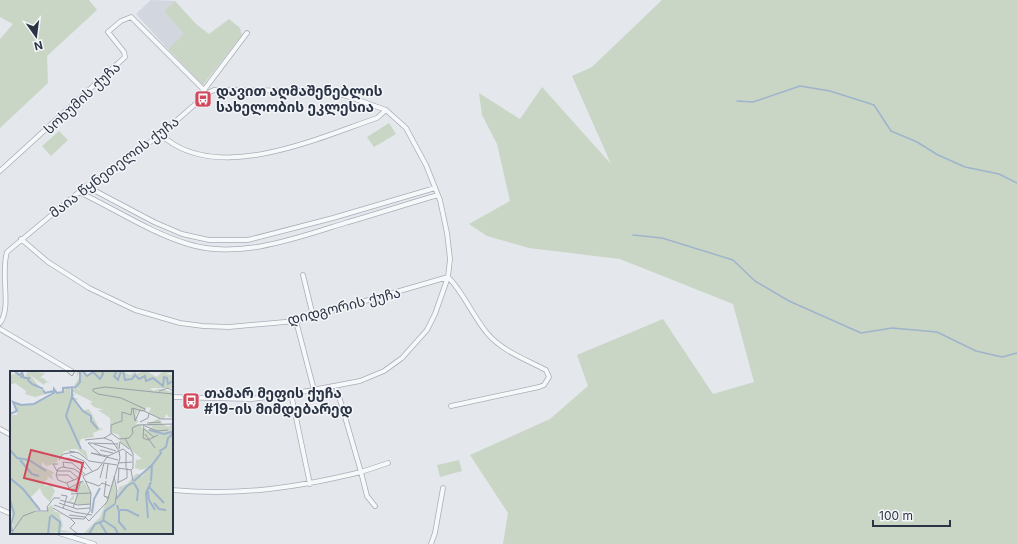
<svg xmlns="http://www.w3.org/2000/svg" width="1017" height="544" font-family="Inter,'Noto Sans Georgian',sans-serif">
<rect width="100%" height="100%" fill="#e4e7ec"/>
<!-- built -->
<path fill="#d2d6de" d="M151,0L175,1L164,11L185,34L168,49L136,14Z"/>
<!-- green -->
<path fill="#c9d6c5" d="M0,0H89L97,10L47,56L48,83L0,128V39L13,24L0,17Z
M662,0H1017V544H503L508,513L470,455L550,419L588,386L577,355L663,319L713,394L754,382L733,304L620,259L529,248L487,236L469,224L510,201L497,144L482,115L479,93L520,119L542,87L611,164L572,76L592,67Z
M175,1L196,24L209,34L229,19L240,28L242,35L203,85L168,49L184,34L164,11Z
M389,123L396,134L374,147L367,137Z
M59,131L68,140L51,156L42,146Z
M459,460L462,471L440,477L437,465Z"/>
<g fill="none" stroke-linecap="round" stroke-linejoin="round">
<!-- stream -->
<path stroke="#9fb4cc" stroke-width="1.5" d="M737,101L753,102L800,86L830,91L874,105L891,131L917,142L938,155L965,167L999,174L1017,183
M633,235L662,238L733,260L755,281L789,301L861,333L892,328L937,332L976,351L1002,357L1017,353"/>
<!-- minor casing -->
<g stroke="#a9aeb7" stroke-width="5.5">
<path id="minor" d="M204,90L247,33
M160,135C165,138 170,142 175,145C232,178 321,137 377,118L386,110
M0,171L125,57L124,52L108,32L121,21L131,17L204,90L202,96
M86,186L154,222L182,234L209,240H248L333,218L435,188
M79,192C115,209 149,232 188,244C238,260 297,238 345,223C376,214 407,204 438,195
M21,239L48,262L89,288L135,310L180,323L203,326L229,327L296,321L448,277C464,293 472,315 487,333C502,351 525,359 546,370L549,377L544,385L539,387L451,406
M303,275L313,316
M296,321L314,390
M0,323C12,307 0,275 7,252L79,192L160,135L208,93L214,90L325,91L347,96L386,110L406,128L426,165L440,200L447,233L450,259L448,277L435,314L427,330L402,358L384,371L360,381L291,394L251,399L172,397
M0,329L73,372
M291,394L310,484
M0,429L11,435
M172,490C240,496 295,488 361,472L336,386
M375,506L367,496L361,472L388,463
M0,509L11,514
M59,533L94,544
M431,544L435,533L443,488"/>
</g>
<!-- minor -->
<use href="#minor" stroke="#f7f8fa" stroke-width="4"/>
</g>
<!-- icons -->
<defs>
<g id="bus-square" transform="scale(0.9)"><rect x="-9" y="-9" width="18" height="18" rx="4" fill="#d1495b" stroke="#f4f6f9"/><path d="M-5-6H5V4H4V6H2V4H-2V6H-4V4H-5ZM-3.5-4V0h7V-4ZM-3.5 1.2v1.5H-2V1.2ZM2 1.2v1.5H3.5V1.2Z" fill="#fff"/></g>
</defs>
<g fill-rule="evenodd">
<use href="#bus-square" x="203" y="99"/>
<use href="#bus-square" x="191" y="401"/>
</g>
<g text-anchor="middle" stroke-width="3" stroke-linejoin="round" paint-order="stroke">
<!-- poi labels -->
<g font-size="14" font-weight="bold" fill="#2b3445" stroke="#f4f6f9" text-anchor="start">
<text x="216" y="96">დავით აღმაშენებლის<tspan x="216" dy="16">სახელობის ეკლესია</tspan></text>
<text x="204" y="398">თამარ მეფის ქუჩა<tspan x="204" dy="16">#19-ის მიმდებარედ</tspan></text>
</g>
<!-- street labels -->
<g font-size="14" fill="#2b3445" stroke="#f4f6f9">
<text transform="translate(82 98) rotate(-43)" y="5">სოხუმის ქუჩა</text>
<text transform="translate(114 167) rotate(-37)" y="5">მაია წყნეთელის ქუჩა</text>
<text transform="translate(344 306) rotate(-14)" y="5">დიდგორის ქუჩა</text>
</g>
</g>
<!-- overview -->
<g transform="translate(10 371)">
<rect width="163" height="163" fill="#e4e7ec"/>
<path d="M4,0L15,6L18,0L35,2L30,7H33L40,13L36,11L34,14L20,4L28,14L27,17L36,21L40,20H43V21L25,26L15,23L16,20L5,12L0,14V4L5,3ZM68,0H74L77,5L83,1L85,3L83,0H106V3L110,0L109,3L110,5L111,0L120,4L126,0V3L136,0L147,6L152,1H163L156,3L163,4V17H140L143,20L149,18L163,21V45L160,47L156,43L154,48L149,47L151,52L158,56L163,53V163H73L90,146L97,129L94,125H98L103,108L108,126L109,116L117,113L126,103H131L132,106L139,96L131,99L125,97L126,89L132,88L111,71L108,72L109,77H106L107,72L110,70L109,64L101,61L100,47L88,39H94L84,36L80,32L83,31L61,20L66,16L71,21L67,15H64L70,5L69,2L66,8ZM136,36L141,37L139,42L149,47L138,53V55H143L138,59L131,56L132,54L125,53L128,51L124,39L126,44L128,40L136,41ZM55,17H60L61,25L62,22L65,23L63,26L68,28L66,29L72,40L79,38L89,57L93,58L83,62L84,66L71,68L68,76L76,80L78,88L67,78H62L53,81L51,86L47,85L48,90L41,94L36,95L32,91V95L45,102L42,103L43,109L37,105L38,108L32,112L36,115L41,114L45,120L40,131L33,124L30,117L21,126L28,138L22,141H37V137L42,134L44,140L54,144L49,143L53,154L51,159L62,161L4,163L2,139L0,153V44H7L8,40L3,32L24,34L45,23L44,19L47,22L54,21ZM73,110L81,122L80,133L70,134L58,131L64,123V128L60,130L65,132L70,114H73L71,113L66,118L67,121L61,122V118Z" fill="#c9d6c5" fill-rule="evenodd"/>
<path fill="none" stroke="#9fb4cc" stroke-width="2" d="M5,0L9,4L12,2L11,7L13,4L14,7H19L18,9L22,13L33,18M73,0L77,5L83,1L90,8L93,3L92,0M107,0L104,5L108,9L111,0M113,0L115,9L122,8L125,4L129,8L135,5L136,10L143,7L153,15L154,6L157,7L158,13L163,10M62,16V26L56,45L71,78M33,19L35,22L44,20M62,26L73,40L81,45V50L88,58M0,43L7,40L3,31L11,34L24,33L44,22V18L47,22L53,21V17L66,16L70,11V0M139,59L154,63L161,61L162,64M0,79L7,87L19,89L36,100M10,89L22,103L29,105M0,107L13,118L30,139M124,110L142,94L151,82L150,80L156,76L158,67L163,63M141,110L142,94M124,112L128,119L127,130M139,116L154,132M138,120L139,129L145,139M106,128L117,115L124,111M0,129L4,142L1,154L3,163M144,132L149,138L156,139M107,134L109,140V151L116,159M110,139H117L129,145M82,142L84,128L90,117M41,144L50,151L49,163M138,147L136,122L141,111M93,149L105,157L108,163M90,152L97,163M38,163L40,145M79,163L85,153L93,150L95,140L105,133"/>
<path fill="none" stroke="#9a9fa9" stroke-width="1" d="M60,0L57,1L62,5L65,0M149,20L158,17L163,20M123,37L125,50L130,39M134,40L151,48H163M130,51L138,47L139,42M137,52L151,51M134,53L133,67L138,69L144,66M135,55L147,60L158,59M134,58L144,66L148,64M101,62L109,68L119,67L123,62L122,57L128,54L163,53M135,63L145,77M115,67L123,83V97L121,99L123,110M75,69L94,67M84,73L106,80M109,78L110,71L119,78M90,79L103,82M59,80L69,82L79,90L92,92M116,81V97M81,82L108,89M81,82L98,85M90,83L78,72L108,73M60,84L74,90L82,100M57,87L68,90L76,98M49,89L53,83L65,81M94,92L107,94M108,92L122,91M48,93H43L47,100H60L68,107M54,96L53,91L62,92L75,103M108,97L121,99M70,103L69,107L56,112L48,109L46,104L48,98L52,96L64,98L73,104M46,104H58L64,109M104,105L107,120L105,133M90,107L94,92M96,108L98,93M75,110L89,115L92,112L100,115M96,110L94,125L99,127M57,112L59,117L73,110M107,112L117,107V97M108,112L109,97M67,122L71,110M61,123L81,122M51,124L57,125L53,138M50,129L68,134L81,133M49,132L67,138L80,137M44,134L64,141L82,144M43,137L60,147M63,137L68,122M59,144L75,146M75,146L79,150L97,131L110,87L109,80L113,78L122,85M0,158L3,160L13,145L26,140H38L37,136L44,127H50M68,163L60,157L65,152L60,147L74,148L80,140L81,122L73,105L88,98L98,85L109,80L102,70L94,67L101,63V54L112,50V41L121,44L122,37L133,40L135,38L111,27L88,23L83,20V18L95,16L163,23"/>
<path fill="#d1495b" fill-opacity="0.15" stroke="#d1495b" stroke-width="2" d="M21,79L73,92L66,120L14,107Z"/>
<rect width="163" height="163" fill="none" stroke="#2b3445" stroke-width="2"/>
</g>
<!-- north arrow -->
<g transform="translate(36 36) rotate(166)" stroke="#f4f6f9" stroke-width="3" paint-order="stroke">
<path d="M0-3L7 15L0 10L-7 15Z" fill="#2b3445"/>
<text y="-6" font-size="11" font-weight="bold" text-anchor="middle" fill="#2b3445">N</text>
</g>
<!-- scale -->
<path d="M873 520v6h77v-6" fill="none" stroke="#2b3445" stroke-width="2"/>
<text x="879" y="520" font-size="12" fill="#2b3445" stroke="#f4f6f9" stroke-width="3" paint-order="stroke">100 m</text>
</svg>
